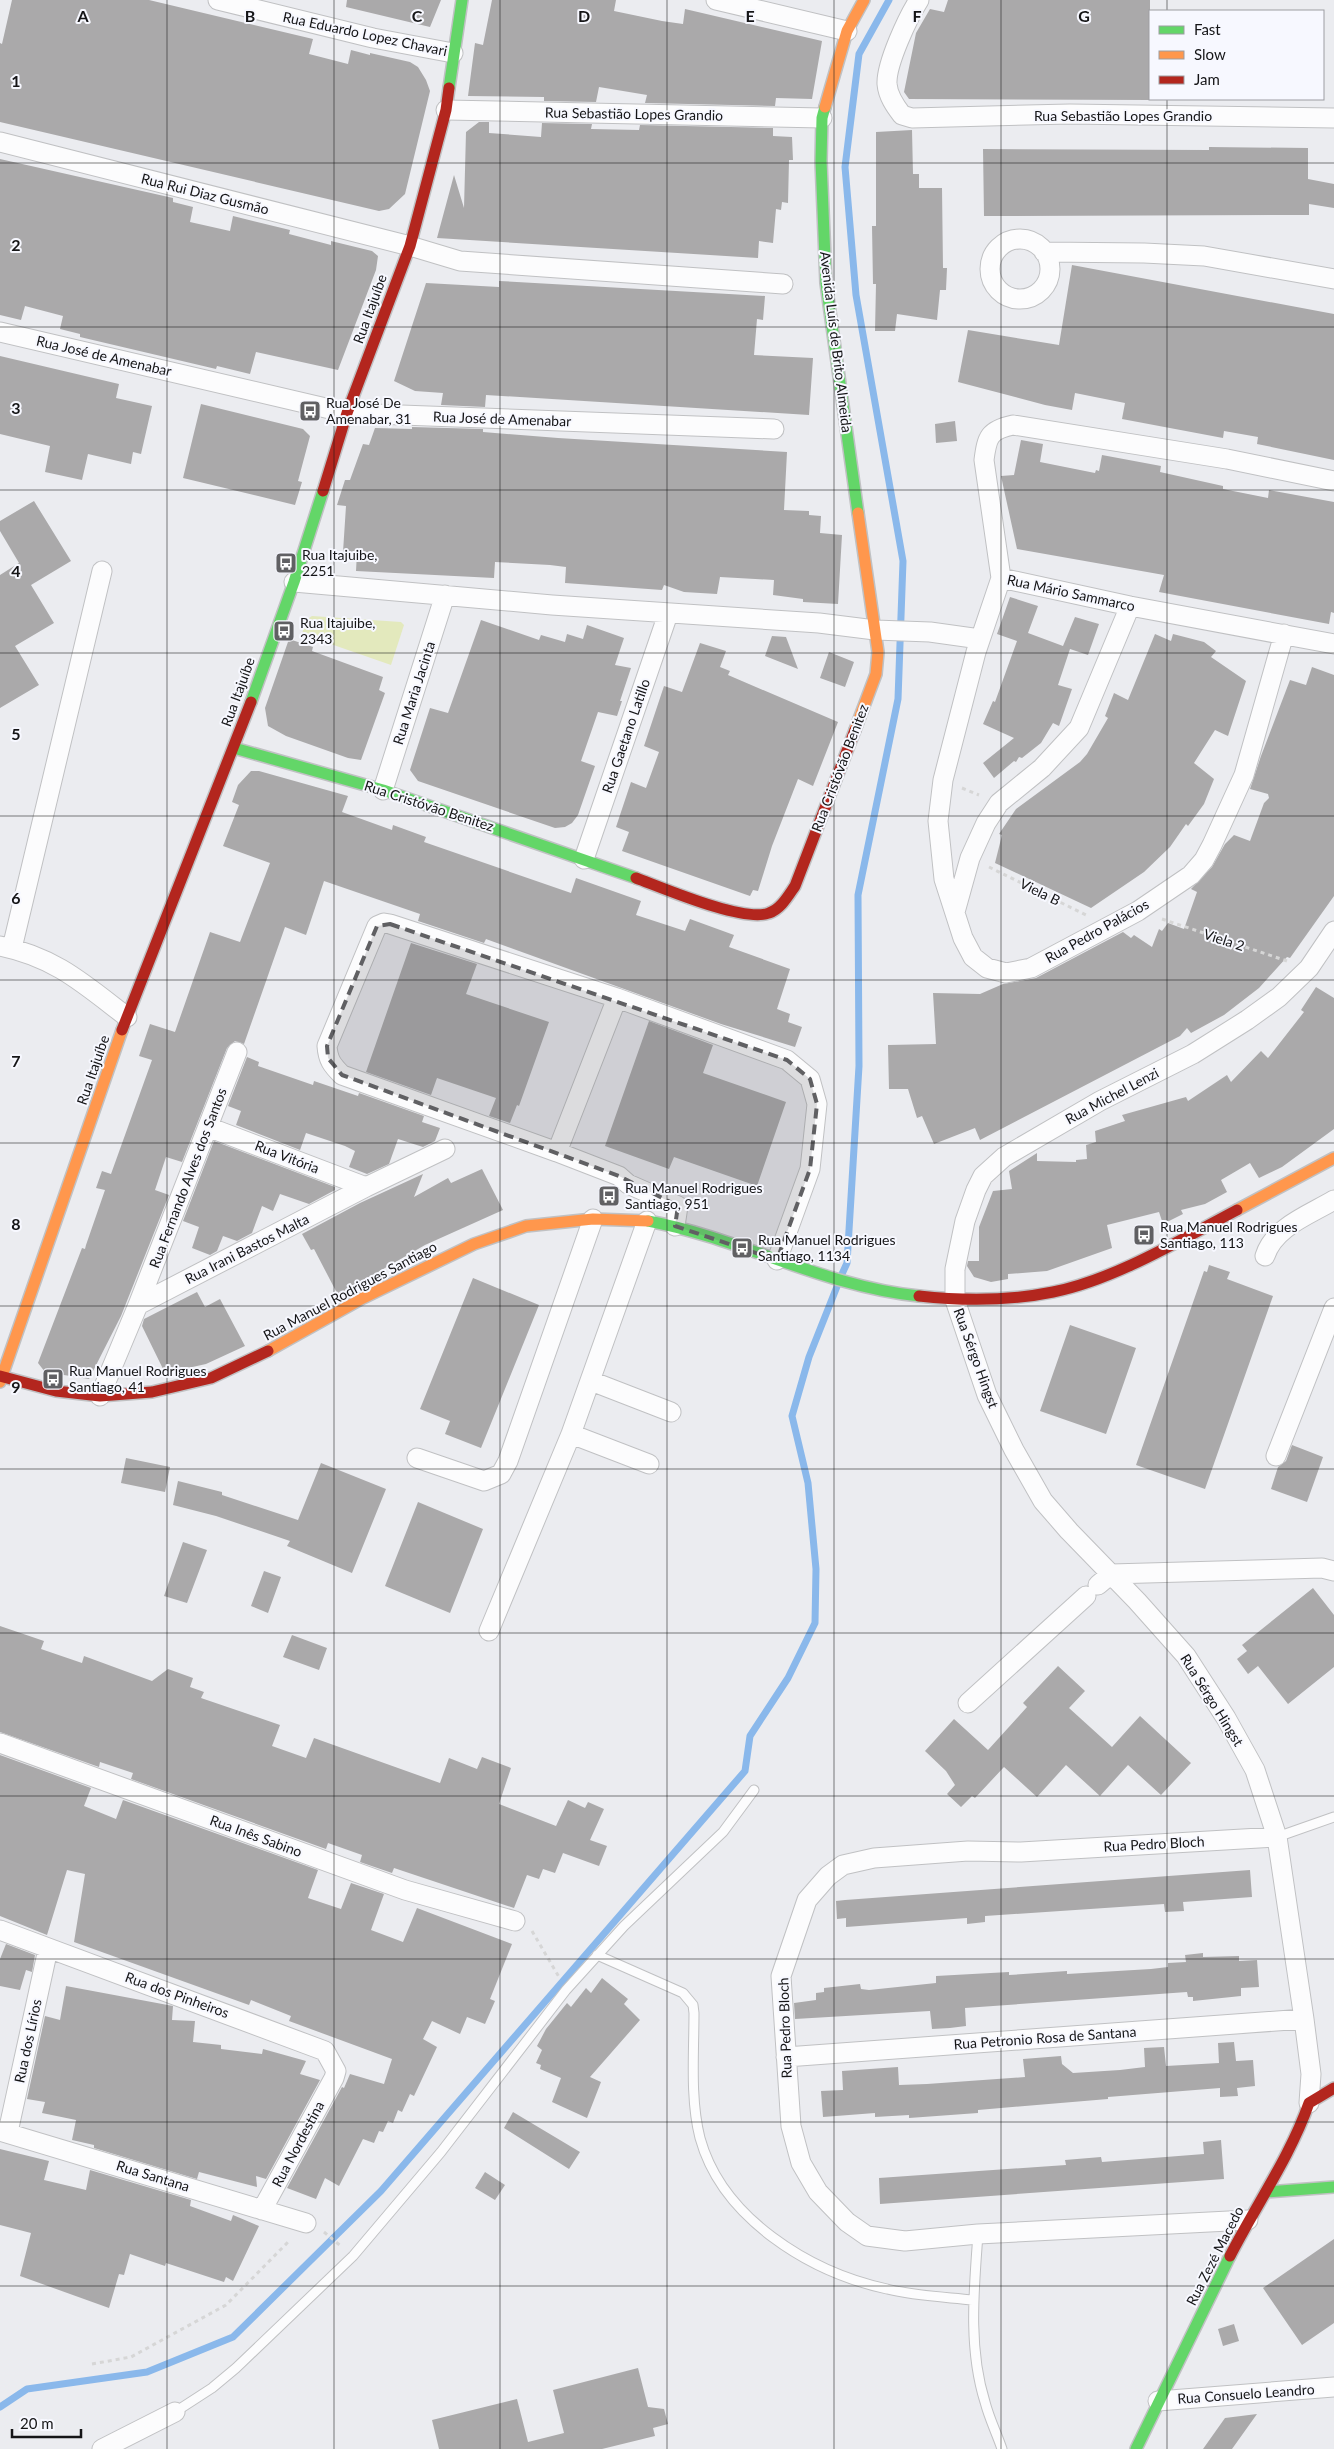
<svg xmlns="http://www.w3.org/2000/svg" width="1334" height="2449" font-family="Lato,sans-serif">
<rect width="100%" height="100%" fill="#ebecf0"/>
<!-- green -->
<path fill="#e3e9bd" d="M312,616L401,622L404,625L391,665L302,634L306,620Z"/>
<g fill="none" stroke-linecap="round" stroke-linejoin="round">
<!-- stream -->
<path stroke="#8ab8eb" stroke-width="7" d="M842,1274L847,1263L859,1066L858,895L898,699L903,561L856,295L845,167L859,54L889,0
M0,2407L27,2389L147,2372L233,2337L381,2191L745,1771L750,1736L788,1678L815,1623L816,1569L808,1483L792,1416L809,1357L838,1284"/>
</g>
<!-- building -->
<path fill="#aaa9aa" d="M12,0H149L313,39L309,54L348,64L351,50L370,55V53L410,62L418,67L426,80L430,91L405,194L389,209L379,211L0,122V43L2,44Z
M347,0H441L430,27L346,7Z
M492,0H616L614,11L662,21L683,24L685,9L822,41L812,99L776,98L775,106L645,103L647,95L599,87L596,102L544,101V97L468,96L475,43L483,45Z
M948,0H1150V100L909,99L904,92L916,33L930,9L944,12Z
M479,122H489V133L541,137L542,123L592,124L591,129L639,130L640,125L773,128V136L792,137L793,160H789L788,203L782,202L781,210L776,209L773,243L759,241L758,258L437,238L454,175L464,208L466,132Z
M912,130L913,174H919V188H942L943,268H947L946,290H940L937,320L897,314L895,331H875L876,284H873L872,226H876V132Z
M1209,147L1308,148V179L1334,184V208L1309,204V215L984,216L983,149L1209,150Z
M0,159L173,198V202L193,207L190,222L230,231L233,216L290,230L289,234L331,245V241L372,251L378,256L376,270L338,370L256,352L250,374L217,366L216,369L80,337V334L60,329L63,316L25,306L21,320L0,315Z
M1072,265L1334,314V460L1257,444L1258,437L1224,431L1223,438L1122,419L1125,403L1075,393L1072,410L1045,405L958,382L968,330L1059,345Z
M499,281L765,296L763,320L757,319L754,355L813,358L809,415L486,395L485,407L441,405L443,393L415,391L394,381L426,283L499,287Z
M0,356L119,384L116,398L152,406L141,454L133,452L131,464L88,454L82,480L45,472L50,446L0,434Z
M201,404L303,429L310,436L298,481L302,482L295,505L183,478Z
M955,421L957,441L936,443L935,424Z
M412,427L483,429V432L558,438L787,452L784,510L809,511V515L821,516L820,533L842,535L838,604L803,602V599L773,595L774,580L720,577L717,594L684,592L664,585L662,590L565,583L566,567L550,565L495,562L494,578L356,571L357,552H343L346,506L337,505L345,480H350L363,444L369,445L375,428L412,429Z
M1021,440L1043,444L1040,462L1095,473L1096,470L1099,471L1102,455L1161,466L1160,472L1223,486V489L1268,498L1269,490L1334,502V613L1331,612L1329,624L1159,592L1164,575L1017,549L1001,476L1014,475Z
M34,501L71,561L31,585L54,623L15,646L39,685L0,708V575L19,563L0,531V521Z
M1010,597L1038,606L1028,633L1063,646L1075,617L1099,624L1088,655L1070,649L1058,685L1072,689L1059,726L1053,723L1041,743L1022,758L1019,757L1016,762L1014,761L994,778L983,763L1014,738L983,724L993,701L995,702L1017,641L997,634Z
M481,620L539,640L541,635L565,642L567,634L583,639L587,625L624,638L615,665L631,668L620,701H622L617,716L598,712L581,761L595,766L578,815L572,823L565,827L555,828L418,781L410,770L430,708L448,713Z
M1155,634L1171,641L1173,634L1204,642L1216,651L1211,657L1246,681L1228,736L1215,730L1194,763L1214,779L1204,804L1188,826L1186,824L1170,847L1144,872L1091,908L995,863L1002,835L999,834L1016,809L1080,762L1087,754L1108,718L1105,716L1114,693L1128,700Z
M772,636L786,637L798,669L765,656Z
M289,639L313,647L312,651L383,677L379,690L385,693L361,760L348,758L286,736L268,726L265,708Z
M700,643L726,651L720,667L730,671L728,675L838,722L813,786L798,779L772,846L758,891L753,890L750,896L622,851L629,832L616,827L631,782L646,788L659,752L644,746L664,686L682,692Z
M829,652L854,662L845,687L820,678Z
M1312,667L1334,675V896L1290,958L1287,957L1259,988L1224,1015L1191,1033L1187,1028L1180,1036L980,1140L975,1128L934,1144L922,1116L917,1118L908,1089H889L888,1045L936,1044L933,993L980,994L1003,984L1036,978L1123,932L1131,938L1134,935L1152,947L1159,929L1162,931L1168,923L1184,929L1197,892L1191,889L1212,867L1225,844L1234,835L1250,841L1264,803L1269,798L1268,794L1250,789L1261,756L1290,680L1306,685Z
M251,771H259L348,796L342,812L392,830L393,825L426,837L424,842L571,893L576,878L641,901L636,915L685,931L690,919L734,935L729,947L790,969L777,1009L790,1014L788,1022L802,1027L795,1047L721,1024L486,939L484,943L418,921L420,914L324,881L306,935L285,927L244,1044L235,1041L227,1048L182,1162L166,1157L155,1190L169,1195L121,1316L89,1379L45,1372L38,1363L82,1248L85,1249L86,1245L105,1190L96,1188L102,1171L111,1174L152,1060L139,1056L150,1024L175,1032L210,932L240,942L270,863L223,846L239,805L232,802L238,785Z
M411,943L477,964L466,994L549,1022L519,1106L517,1105L510,1123L489,1116L496,1098L437,1078L431,1095L366,1072Z
M1316,987L1334,998V1129L1282,1167L1259,1178L1250,1163L1221,1180L1227,1192L1205,1204L1181,1210L1183,1214L1163,1224L1159,1212L1107,1225L1112,1248L1047,1271L1008,1274V1279L991,1282L974,1277L967,1266L968,1261H979V1227L993,1191L1012,1189L1009,1171L1037,1153V1161L1076,1162V1160L1087,1159L1086,1145L1096,1142L1095,1131L1125,1121L1122,1115L1186,1097L1188,1101L1227,1075L1231,1082L1261,1051L1268,1058L1304,1012L1301,1010Z
M649,1021L713,1045L703,1073L786,1102L757,1186L674,1157L669,1169L605,1146Z
M247,1057L259,1062L258,1066L313,1085L314,1081L358,1096L359,1093L424,1116L422,1122L440,1128L435,1141L423,1147L398,1139L389,1164L367,1174L349,1167L355,1151L345,1146L306,1133L300,1150L236,1125L241,1111L228,1106Z
M214,1141L335,1187V1190L309,1204L280,1194L273,1211L262,1206L252,1233L237,1241L223,1236L217,1251L210,1255L192,1248L199,1227L183,1221Z
M482,1169L503,1210L425,1245L338,1295L314,1249L311,1250L302,1234L360,1203L423,1174L414,1197L448,1178L451,1183Z
M1209,1265L1230,1272L1227,1279L1273,1296L1205,1489L1136,1465L1204,1271L1207,1272Z
M473,1278L539,1305L481,1448L445,1434L450,1421L420,1409Z
M197,1292L205,1307L220,1299L245,1346L206,1364L165,1373L142,1326L144,1319Z
M1070,1325L1136,1348L1106,1434L1040,1411Z
M1292,1445L1323,1457L1307,1502L1271,1489L1278,1467L1286,1461Z
M126,1458L170,1467L165,1492L121,1483Z
M321,1463L386,1489L352,1573L287,1546L290,1541L216,1516L173,1505L178,1481L222,1492V1495L298,1520Z
M418,1502L483,1529L450,1613L385,1586Z
M183,1542L207,1550L187,1603L164,1596Z
M264,1571L281,1577L268,1613L251,1606Z
M1313,1588L1334,1615V1667L1288,1704L1258,1666L1248,1674L1237,1659L1247,1651L1242,1645Z
M0,1626L44,1641L41,1649L82,1663L84,1656L152,1681L168,1669L193,1678L190,1687L204,1692L201,1698L280,1725L272,1746L306,1758L314,1738L440,1783L449,1758L477,1769L482,1757L511,1768L499,1804L556,1826L568,1800L585,1808L588,1802L604,1809L590,1840L607,1846L599,1866L563,1853L555,1873L543,1869L539,1879L527,1875L514,1908L394,1868L392,1873L360,1862L362,1855L328,1843L326,1849L131,1779L133,1773L100,1762L99,1767L0,1732Z
M292,1635L327,1648L319,1670L283,1657Z
M1058,1666L1085,1691L1069,1708L1112,1747L1140,1716L1191,1763L1161,1795L1128,1765L1100,1796L1066,1765L1037,1797L1004,1767L975,1798L972,1796L961,1807L947,1794L955,1785L946,1771L925,1751L954,1719L988,1750L1027,1707L1023,1703Z
M0,1755L91,1788L84,1806L116,1819L123,1800L318,1870L308,1898L341,1909L351,1883L384,1894L371,1930L403,1942L417,1908L512,1944L490,1999L495,2001L485,2024L467,2017L460,2034L432,2021L423,2039L437,2047L414,2096L410,2094L402,2112L398,2110L393,2123L388,2121L383,2132L379,2131L374,2143L363,2139L339,2186L325,2178L316,2199L287,2188L342,2087L344,2088L350,2074L384,2084L392,2059L289,2021L291,2016L251,2000L249,2005L74,1942L85,1874L67,1870L47,1935L0,1916Z
M1250,1870L1252,1897L1183,1902L1184,1911L1165,1912L1164,1904L985,1916V1922L967,1924V1918L846,1927V1918L837,1919L836,1901L845,1900Z
M6,1944L35,1955L32,1972L26,1970L20,1990L0,1986V1959Z
M1203,1953V1957L1239,1956V1961L1257,1960L1259,1987L1241,1988V1996L1193,2001V1997H1188L1187,1992L965,2008L966,2026L950,2028L932,2029L930,2011L795,2019L794,2003L816,2000V1993L824,1992V1988L860,1984L861,1989L869,1990L936,1983V1976L1009,1972V1975L1067,1971V1974L1151,1969L1168,1967V1963L1186,1962L1185,1955Z
M602,1978L628,1999L624,2004L640,2020L590,2077L601,2082L587,2118L552,2102L561,2078L540,2069L541,2065L536,2063L542,2050L537,2046L546,2029L567,2003L571,2007L586,1988L591,1993Z
M66,1986L173,2006L172,2020L195,2021L193,2042L221,2045V2049L262,2054L263,2049L306,2061L300,2074L320,2080L266,2179L256,2176L257,2187L199,2172L197,2179L94,2148V2145L72,2140L76,2120L42,2113L45,2102L27,2099L45,2016L60,2020Z
M1234,2042L1236,2061L1253,2060L1255,2086L1237,2088L1238,2096L1220,2097V2088L1108,2097V2099L978,2110V2113L909,2118V2115L875,2117V2113L823,2117L821,2091L843,2090L842,2071L898,2067L899,2085L927,2084L1025,2077L1023,2059L1061,2056L1062,2064L1073,2073L1120,2070L1145,2067L1144,2048L1164,2047L1166,2066L1219,2063L1218,2043Z
M513,2112L580,2152L569,2169L504,2128Z
M1221,2140L1224,2179L880,2204L879,2178L1066,2165L1065,2160L1101,2157L1102,2162L1204,2154L1203,2142Z
M0,2149L49,2161L44,2180L86,2190L90,2170L191,2200L190,2206L231,2221L233,2215L259,2226L233,2281L226,2277L224,2282L166,2263L165,2266L130,2254L124,2275L119,2274L109,2308L20,2276L31,2233L0,2225Z
M485,2172L505,2185L495,2200L475,2188Z
M1334,2239V2323L1302,2345L1263,2288Z
M1234,2324L1239,2341L1223,2346L1218,2329Z
M638,2368L648,2407L664,2409L668,2424L653,2428L655,2436L602,2449H439L432,2420L517,2399L528,2442L564,2433L553,2390Z
M1257,2414L1232,2449H1203L1225,2418Z"/>
<g fill="none" stroke-linecap="round" stroke-linejoin="round">
<!-- lane casing -->
<g stroke="#c0c1c3" stroke-width="11">
<path id="lane" d="M1277,1837L1334,1817
M597,1955L683,1993L693,2005L694,2013C694,2053 690,2099 700,2138C722,2218 809,2272 887,2289C915,2296 945,2297 973,2300
M978,2234C974,2289 968,2348 985,2402C989,2418 997,2434 1002,2449
M175,2412L212,2388L236,2368L353,2256L441,2152L566,1990L624,1926L723,1832L754,1790"/>
</g>
<!-- street casing -->
<g stroke="#c0c1c3" stroke-width="21">
<path id="street" d="M218,0L373,38L453,53
M716,0L847,31
M919,0C908,17 886,64 887,84C888,96 895,106 902,115L912,118L1070,114L1334,118
M446,110L822,118
M0,142L410,246L460,261L783,284
M990 269a30 30 0 1 1 60 0a30 30 0 1 1-60 0Z
M1044,252L1144,253L1204,256L1334,279
M0,332L347,413L774,429
M1001,578L1130,606L1334,644
M294,582L552,605L819,623L875,630L930,632L980,639
M1284,634L1244,775L1212,845L1204,860L1191,875L1138,911L1031,968L1006,973L987,968L973,957L963,938L944,879L938,821L943,780L976,652L1001,578L984,460C987,437 989,430 1013,425L1227,459L1334,481
M383,790L445,595
M584,859L668,614
M955,912L970,858L986,823L999,803L1042,768L1079,728L1130,606
M0,946C55,957 84,984 127,1017
M12,948L102,571
M208,1127L366,1187
M557,1152L617,998
M675,1226L678,1206L628,1184L619,1176L557,1152L342,1075C332,1065 328,1060 327,1046L377,926L384,923L390,924L617,998L787,1060L810,1079L817,1104L810,1169L777,1260
M1265,1256C1274,1227 1309,1215 1334,1200
M138,1305L237,1052
M591,1381L671,1412
M100,1396L138,1305L366,1187L445,1149
M571,1434L649,1464
M1276,1456L1334,1308
M417,1458L484,1481L501,1474L508,1461L593,1219
M1098,1585L1111,1574L1322,1568L1334,1571
M489,1631L571,1434L647,1221
M968,1703L1086,1596
M0,1743L405,1890L515,1921
M0,1930L325,2051L336,2071L334,2078L262,2210
M786,2057L1304,2019
M1309,2103L1311,2074L1304,2019L1277,1837L1255,1770L1226,1718L1186,1656L1137,1601L1069,1531L1043,1501L1014,1450L987,1395L955,1300V1269L965,1221L976,1190L983,1176L1004,1157L1100,1101L1193,1054L1247,1020L1279,997L1309,968L1334,931
M0,2131L306,2223
M8,2132L48,1949
M1248,2220L978,2234L905,2241L867,2236L847,2222L818,2192L801,2163L791,2126L781,1976L807,1900L828,1876L843,1865L874,1858L968,1851L1021,1852L1277,1837
M1158,2401L1334,2387
M102,2449L175,2412"/>
</g>
<!-- fast casing -->
<g stroke="#c0c1c3" stroke-width="14">
<path id="fast" d="M449,88L462,0
M825,107L822,118L821,161L826,283L858,513
M251,702L294,582L323,491
M234,748L383,790L636,878
M648,1221C740,1238 825,1287 919,1296
M1266,2192L1334,2187
M1136,2449L1230,2256"/>
</g>
<!-- slow casing -->
<g stroke="#c0c1c3" stroke-width="14">
<path id="slow" d="M825,107L847,31L864,0
M855,730L876,674L878,652L858,513
M1237,1210L1334,1158
M268,1351L363,1298L474,1244L526,1226L593,1219L648,1221
M0,1382L122,1030"/>
</g>
<!-- jam casing -->
<g stroke="#c0c1c3" stroke-width="14">
<path id="jam" d="M323,491L347,413L410,246L446,110L449,88
M636,878C663,888 744,923 769,913C781,909 788,896 795,886L855,730
M122,1030L251,702
M919,1296C964,1301 1009,1301 1053,1292C1114,1280 1182,1239 1237,1210
M0,1376L56,1391L100,1396L152,1392L211,1378L268,1351
M1230,2256C1256,2205 1290,2157 1309,2103L1334,2088"/>
</g>
<!-- path -->
<path stroke="#d6d6d6" stroke-width="3" stroke-dasharray="4 4" stroke-linecap="butt" d="M962,788L979,795
M989,867L1086,915
M1162,919L1287,961
M532,1931L559,1977
M324,2232L342,2247
M92,2364L131,2357L226,2305L290,2240"/>
<!-- lane -->
<use href="#lane" stroke="#fcfcfd" stroke-width="9"/>
<!-- street -->
<use href="#street" stroke="#fcfcfd" stroke-width="19"/>
<!-- fast -->
<use href="#fast" stroke="#63d668" stroke-width="11"/>
<!-- slow -->
<use href="#slow" stroke="#ff974d" stroke-width="11"/>
<!-- jam -->
<use href="#jam" stroke="#b3261e" stroke-width="11"/>
</g>
<!-- marked area -->
<path fill="#606063" fill-opacity="0.2" stroke="#606063" stroke-width="4" stroke-dasharray="10 6" stroke-linejoin="round" d="M390,924L787,1060L810,1079L817,1104L810,1169L777,1260L675,1226L678,1206L619,1176L342,1075L328,1058L327,1046L377,926Z"/>
<!-- grid -->
<path fill="none" stroke="#151517" stroke-width="1" stroke-opacity="0.55" d="M167,0V2449M334,0V2449M500,0V2449M667,0V2449M834,0V2449M1001,0V2449M1167,0V11M1167,99V2449M0,163H1334M0,327H1334M0,490H1334M0,653H1334M0,816H1334M0,980H1334M0,1143H1334M0,1306H1334M0,1469H1334M0,1633H1334M0,1796H1334M0,1959H1334M0,2122H1334M0,2286H1334"/>
<!-- icons -->
<defs>
<g id="bus-square" transform="scale(1.125)"><rect x="-9" y="-9" width="18" height="18" rx="4" fill="#606063" stroke="#f7f8ff"/><path d="M-5-6H5V4H4V6H2V4H-2V6H-4V4H-5ZM-3.5-4V0h7V-4ZM-3.5 1.2v1.5H-2V1.2ZM2 1.2v1.5H3.5V1.2Z" fill="#fff"/></g>
</defs>
<g fill-rule="evenodd">
<use href="#bus-square" x="310" y="411"/>
<use href="#bus-square" x="286" y="563"/>
<use href="#bus-square" x="284" y="631"/>
<use href="#bus-square" x="609" y="1196"/>
<use href="#bus-square" x="1144" y="1235"/>
<use href="#bus-square" x="742" y="1248"/>
<use href="#bus-square" x="53" y="1379"/>
</g>
<g text-anchor="middle" stroke-width="4" stroke-linejoin="round" paint-order="stroke">
<!-- street labels -->
<g font-size="14" fill="#151517" stroke="#f7f8ff">
<text transform="translate(365 34) rotate(12)" y="5">Rua Eduardo Lopez Chavari</text>
<text transform="translate(634 114) rotate(1)" y="5">Rua Sebastião Lopes Grandio</text>
<text x="1123" y="121">Rua Sebastião Lopes Grandio</text>
<text transform="translate(205 194) rotate(14)" y="5">Rua Rui Diaz Gusmão</text>
<text transform="translate(370 309) rotate(-70)" y="5">Rua Itajuíbe</text>
<text transform="translate(836 342) rotate(83)" y="5">Avenida Luís de Brito Almeida</text>
<text transform="translate(104 356) rotate(13)" y="5">Rua José de Amenabar</text>
<text transform="translate(502 419) rotate(2)" y="5">Rua José de Amenabar</text>
<text transform="translate(1071 593) rotate(12)" y="5">Rua Mário Sammarco</text>
<text transform="translate(238 692) rotate(-70)" y="5">Rua Itajuíbe</text>
<text transform="translate(414 693) rotate(-72)" y="5">Rua Maria Jacinta</text>
<text transform="translate(626 736) rotate(-71)" y="5">Rua Gaetano Latillo</text>
<text transform="translate(840 768) rotate(-69)" y="5">Rua Cristóvão Benitez</text>
<text transform="translate(429 806) rotate(18)" y="5">Rua Cristóvão Benitez</text>
<text transform="translate(1040 892) rotate(26)" y="5">Viela B</text>
<text transform="translate(1097 931) rotate(-29)" y="5">Rua Pedro Palácios</text>
<text transform="translate(1224 940) rotate(18)" y="5">Viela 2</text>
<text transform="translate(93 1070) rotate(-71)" y="5">Rua Itajuíbe</text>
<text transform="translate(1112 1096) rotate(-28)" y="5">Rua Michel Lenzi</text>
<text transform="translate(287 1157) rotate(21)" y="5">Rua Vitória</text>
<text transform="translate(188 1178) rotate(-69)" y="5">Rua Fernando Alves dos Santos</text>
<text transform="translate(247 1249) rotate(-27)" y="5">Rua Irani Bastos Malta</text>
<text transform="translate(350 1291) rotate(-28)" y="5">Rua Manuel Rodrigues Santiago</text>
<text transform="translate(976 1358) rotate(70)" y="5">Rua Sérgo Hingst</text>
<text transform="translate(1212 1700) rotate(58)" y="5">Rua Sérgo Hingst</text>
<text transform="translate(256 1836) rotate(20)" y="5">Rua Inês Sabino</text>
<text transform="translate(1154 1844) rotate(-3)" y="5">Rua Pedro Bloch</text>
<text transform="translate(177 1995) rotate(20)" y="5">Rua dos Pinheiros</text>
<text transform="translate(785 2028) rotate(-92)" y="5">Rua Pedro Bloch</text>
<text transform="translate(1045 2038) rotate(-4)" y="5">Rua Petronio Rosa de Santana</text>
<text transform="translate(28 2041) rotate(-78)" y="5">Rua dos Lírios</text>
<text transform="translate(298 2144) rotate(-62)" y="5">Rua Nordestina</text>
<text transform="translate(153 2176) rotate(17)" y="5">Rua Santana</text>
<text transform="translate(1215 2256) rotate(-63)" y="5">Rua Zezé Macedo</text>
<text transform="translate(1246 2394) rotate(-4)" y="5">Rua Consuelo Leandro</text>
</g>
<!-- poi labels -->
<g font-size="14" fill="#151517" stroke="#f7f8ff" text-anchor="start">
<text x="326" y="408">Rua José De<tspan x="326" dy="16">Amenabar, 31</tspan></text>
<text x="302" y="560">Rua Itajuibe,<tspan x="302" dy="16">2251</tspan></text>
<text x="300" y="628">Rua Itajuibe,<tspan x="300" dy="16">2343</tspan></text>
<text x="625" y="1193">Rua Manuel Rodrigues<tspan x="625" dy="16">Santiago, 951</tspan></text>
<text x="1160" y="1232">Rua Manuel Rodrigues<tspan x="1160" dy="16">Santiago, 113</tspan></text>
<text x="758" y="1245">Rua Manuel Rodrigues<tspan x="758" dy="16">Santiago, 1134</tspan></text>
<text x="69" y="1376">Rua Manuel Rodrigues<tspan x="69" dy="16">Santiago, 41</tspan></text>
</g>
</g>
<g font-size="16" text-anchor="middle" font-weight="bold" fill="#151517" stroke="#f7f8ff" stroke-width="4" stroke-linejoin="round" paint-order="stroke">
<text x="83" y="22">A</text>
<text x="250" y="22">B</text>
<text x="417" y="22">C</text>
<text x="584" y="22">D</text>
<text x="750" y="22">E</text>
<text x="917" y="22">F</text>
<text x="1084" y="22">G</text>
<text x="16" y="87">1</text>
<text x="16" y="251">2</text>
<text x="16" y="414">3</text>
<text x="16" y="577">4</text>
<text x="16" y="740">5</text>
<text x="16" y="904">6</text>
<text x="16" y="1067">7</text>
<text x="16" y="1230">8</text>
<text x="16" y="1393">9</text>
</g>
<!-- legend -->
<rect x="1149" y="10" width="175" height="90" fill="#f7f8ff" stroke="#9d9da2"/>
<rect x="1159" y="26" width="25" height="8" fill="#63d668" stroke="#9d9da2"/>
<text x="1194" y="35" font-size="15" fill="#151517">Fast</text>
<rect x="1159" y="51" width="25" height="8" fill="#ff974d" stroke="#9d9da2"/>
<text x="1194" y="60" font-size="15" fill="#151517">Slow</text>
<rect x="1159" y="76" width="25" height="8" fill="#b3261e" stroke="#9d9da2"/>
<text x="1194" y="85" font-size="15" fill="#151517">Jam</text>
<!-- scale -->
<path d="M12 2429v8h69v-8" fill="none" stroke="#151517" stroke-width="2.5"/>
<text x="20" y="2429" font-size="15" fill="#151517" stroke="#f7f8ff" stroke-width="4" paint-order="stroke">20 m</text>
</svg>
